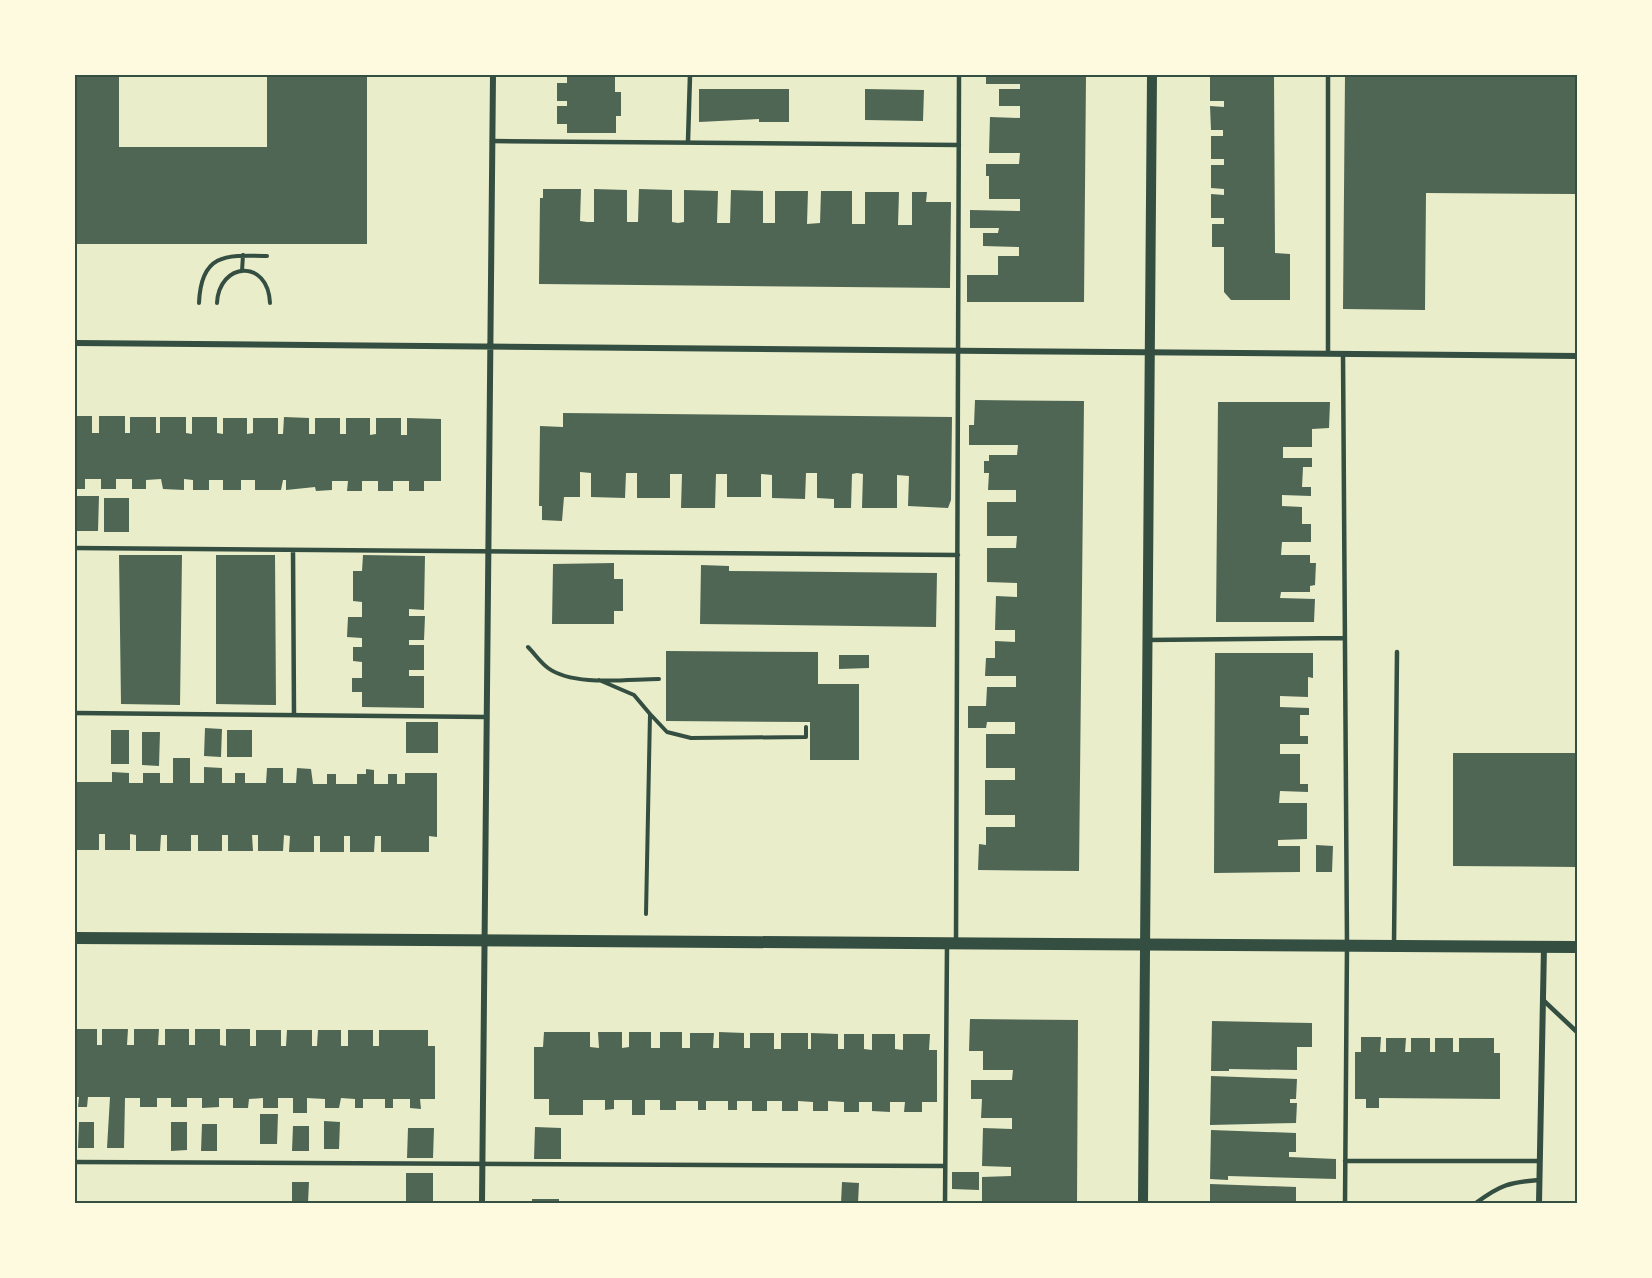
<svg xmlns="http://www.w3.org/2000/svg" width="1652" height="1278" font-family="Barlow,sans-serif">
<rect width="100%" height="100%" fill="#e9edc9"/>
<!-- building -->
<path fill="#4f6655" d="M75,75H119V147H267V75H367V244H75Z
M567,75H615V92H621V116H616V133H567V124H557V106H567V101H557V83H567Z
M986,75H1086L1084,302H967V275H998V256H1019V247L983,246V233H998L999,228H970V210L1020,211V199H989V176H986V164H1019L1020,153H989L990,117L1020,118V106H999V89H1020V84H986Z
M1223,75H1274L1275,253L1290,254V300H1231L1224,292V247H1212V224H1224V218H1211V194L1224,195V189L1211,188V165H1224V159H1211V136H1223V130H1211L1210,106L1224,107V101H1210V77Z
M1345,75H1577V194L1426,193L1425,310L1343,309Z
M699,89H789V122H759V119L699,122Z
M865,89L924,90L923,121L865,120Z
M543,189H581L580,221L587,222H594V189L627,190V222H638L639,189L672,190V222L678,223L684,222V190L718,191L717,223H730L731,190L763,191V223H775V191H808L807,224L820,223L821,191H852V224H865V192H899L898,225H912V192H927L926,202H951L950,288L539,284L540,198H543Z
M975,400L1084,401L1079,871L978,870L979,844L986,845V827H1015V815H985V780H1015V768H986V734H1015V722H987L986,728H968V706H986L987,687H1016V676H985L986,658H995V641L1015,642V630H995L996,596L1017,597V583L987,582V548H1016L1017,536H987V502H1016V490H988L989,473H984V461H989V455H1017L1018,445H969V425H974Z
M1218,402H1330L1329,428L1312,429V447H1283V458H1312V467H1303L1302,487H1311V496L1282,495V506L1302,507V524H1311V542H1282L1281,555H1310V563H1316L1315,585L1310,586V592H1281L1280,598L1315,599L1314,622H1216Z
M563,413L952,417L951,500L948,508L908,506L909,476L897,475V508H862L863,474L857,473L852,474L851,508H834V499L817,498V473H806L805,499L772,498V475L761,474V497H727V474H716L715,508H681L682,474H670V498H637V473H626L625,498L591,497V473L580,472V497H564L562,521L542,520V506H539L540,426L563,427Z
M75,416H92V433H99V416H125V433H130V417H156V433H160V417H186V433L192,434V417H217V433L223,434V418H247V434L253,433V418H278V434H283L284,417L309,418V434H315V418H340V434H346V418H370V435L376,434V418H401V435H407V418L441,419V481H424V491H409V481H393V491H378V481H362V491H347L348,481H332V490L316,491L315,487L286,490V480H283L281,490H255V480H241V490H223V480H209V490H193V480L184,479V490L163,489L161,479L146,480V489H132V479H116V489H101V479H85V489H75Z
M75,496H99L98,531H75Z
M104,498H129V532H104Z
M119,555H182L180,705L121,704Z
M216,555H275L276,705L216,704Z
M363,555L425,556L424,610L409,609V616H425L424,640H409V645H424V670H409V676H424V708L362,707V692H352V678H362V662L353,661V647H362V638L347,637L348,617H362V602L353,601V571H362Z
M614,563V579H623V611H614V624H552L553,564Z
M701,565L729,566V571L937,573L936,627L700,624Z
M666,651L818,652V684H859V760H810V722L666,721Z
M1215,653H1313V678L1308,677V697L1280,696V707L1309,708V715H1300V736H1308V744H1280V754H1300V784H1308V792L1280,791L1279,803H1307V839L1278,840V846H1300V872L1214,873Z
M839,655H869V668L839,669Z
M406,722H438V753H406Z
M205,728L222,729L221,757L204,756Z
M111,730H129V764H111Z
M227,730H252V757H227Z
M142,732H160L159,766L142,765Z
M1453,753H1577V867L1453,866Z
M173,758H190V783H204V767L222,768V783H235V773H245V783H266L267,768H283V783H296L297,768L311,769L313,784H327V774H336V784H357V774H366V769L374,770V784H388V774H397V784H405V773H437V837L429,836V852H381V836H375L374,852H350V836H344V852H320V836H314V852H289L290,836L284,835L283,851H258V835H252L253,851H228V835H222V851H198V835H191V851H167V835H161L160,851H136V835L130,834V850H105V834H99V850H75V782H112V772L129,773V783H143V773H160V783H173Z
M1316,845L1333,846L1332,872H1316Z
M970,1019L1078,1020L1077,1203H982V1177L1011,1176V1167L982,1166L983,1128L1012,1129V1118H981L982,1099H971V1080H1012L1013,1070H983V1051H969Z
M1212,1021L1312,1023V1047H1297V1070L1229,1069V1071H1211Z
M75,1029H97V1045H102V1029H128L127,1045H134V1029H159L158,1045H165V1029H189V1045H195V1029H220V1045L226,1046V1029H250V1046H256V1030H281V1046H286L287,1030H312V1046H317L318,1030H341V1046H348V1030H373V1046H379V1030H428V1046H435V1099H420L421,1109L410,1108V1099H393V1108H385V1099H363V1108H355V1099L341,1098L339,1108H325V1099L307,1098V1113H293V1098H278V1108H263V1098L249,1099L248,1108H233V1098H219V1107L202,1108V1098H187V1107H171V1098H157V1107H140V1098H125L124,1148H107L110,1097H88L87,1107H78L79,1097H75Z
M544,1032H590V1047L599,1048L598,1032H622V1048L629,1047V1032H651V1048H660V1032H682V1048H690V1033H714L713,1048H719V1032L744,1033V1048H750V1033H774V1049H781V1033H808V1049H811V1033L838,1034V1049H844V1034H864V1049L872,1050V1034H895V1049L903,1050V1034H930L929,1050H937V1102H922V1112H904L905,1102H890V1112L872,1111V1102H859V1112H844V1102L828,1101V1111H813V1102L798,1101V1111H782V1101H767V1111H752V1101H737V1110H728V1101H706V1110H698V1101H676V1110H660V1100H645V1115H632V1100H614V1109L605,1110V1100H583V1115H549V1099H534V1047H543Z
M1361,1037H1381L1380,1052H1386V1038H1406L1405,1052H1411V1038H1430V1052H1435V1038H1453V1052H1459V1038H1494V1053H1500V1099L1379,1098V1108H1366V1099H1355V1052H1361Z
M1211,1076L1297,1079L1296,1099H1290V1103H1297L1296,1123L1210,1125Z
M260,1114H278L277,1144H260Z
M324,1121L340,1122L339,1149H324Z
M79,1122H94V1148H78Z
M171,1122H187V1150L171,1151Z
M202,1124H217V1151H201Z
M293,1126H309V1151H292Z
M535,1127L561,1128V1159H534Z
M408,1128H434L433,1158H407Z
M1211,1130L1296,1133V1152H1289V1157L1336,1159V1179L1228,1176V1180L1210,1179Z
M952,1172H979V1190L952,1189Z
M406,1173H433V1203H406Z
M292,1182H309L308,1203H292Z
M842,1182L859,1183L858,1203H841Z
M1210,1184L1296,1187V1203H1210Z
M532,1199H559V1203H532Z"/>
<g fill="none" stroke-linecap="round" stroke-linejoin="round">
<!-- path -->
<path stroke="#344e41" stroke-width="4" d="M242,271L243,255
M199,303C201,253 226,255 267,256
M217,303C219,262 268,258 270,303
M528,647C535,654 540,662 548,668C574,687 628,679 659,679
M599,680L634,695L650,714L646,914
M651,715L667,732L691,738L806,737V727"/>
<!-- service -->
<path stroke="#344e41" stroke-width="4.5" d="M492,141L959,145
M688,141L690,75
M1328,354V75
M1343,354L1347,945L1345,1203
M75,548L958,555
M293,550L294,715
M1147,640L1345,638
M75,713L487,717
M956,943L959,75
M1394,944L1397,652
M1543,1000L1577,1032
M1345,1161H1540
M75,1162L945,1166
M945,1203L947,945
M1476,1203C1500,1185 1510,1182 1539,1180"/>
<!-- minor -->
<path stroke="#344e41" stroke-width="6" d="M75,343L1577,356
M482,1203L493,75
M1539,1203L1544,946"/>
<!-- tertiary -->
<path stroke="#344e41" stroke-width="10" d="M1143,1203L1152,75"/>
<!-- secondary -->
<path stroke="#344e41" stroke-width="12" d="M75,938L1577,947"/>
</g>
<!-- border -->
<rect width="1652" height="1278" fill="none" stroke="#fefae0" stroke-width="153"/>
<rect x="76" y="76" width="1500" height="1126" fill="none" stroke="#344e41" stroke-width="2"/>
</svg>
